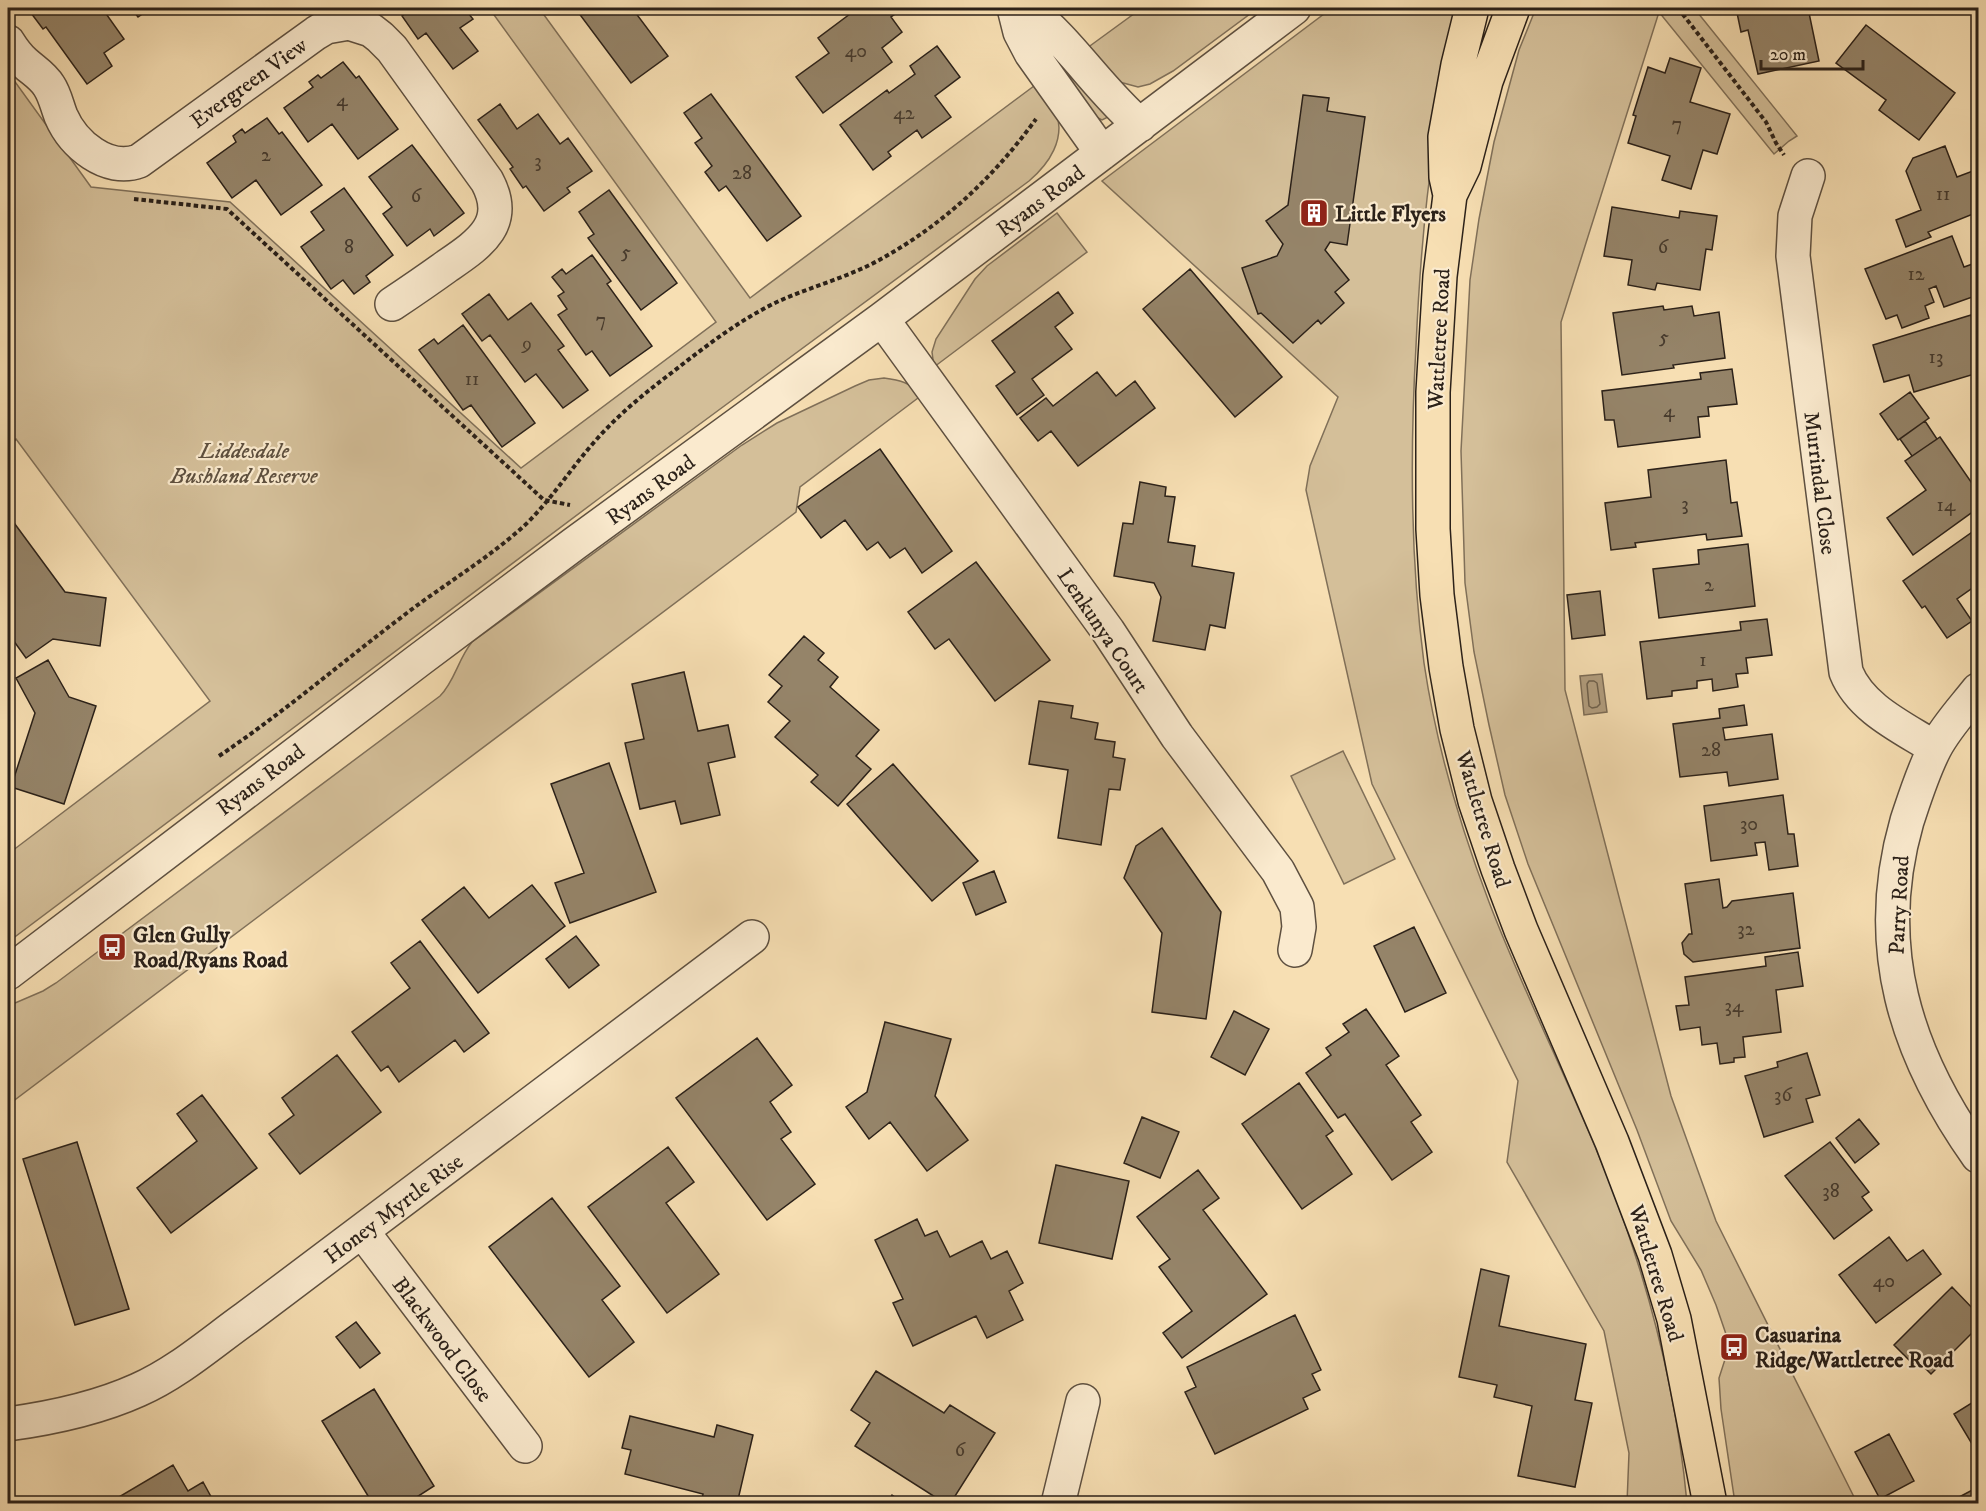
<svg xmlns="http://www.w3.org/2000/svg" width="1986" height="1511" font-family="'IM FELL DW Pica',serif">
<rect width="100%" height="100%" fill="#f7dfb3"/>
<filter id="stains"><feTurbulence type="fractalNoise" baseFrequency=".00333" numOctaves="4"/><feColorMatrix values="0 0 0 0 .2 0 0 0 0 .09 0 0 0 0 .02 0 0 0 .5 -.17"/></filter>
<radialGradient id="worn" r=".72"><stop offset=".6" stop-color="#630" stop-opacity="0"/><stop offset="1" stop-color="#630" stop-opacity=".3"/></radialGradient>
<!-- green -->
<path fill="#d4bf99" stroke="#807059" stroke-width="1.5" d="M489,8H539L750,298L1038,83C1044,92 1052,102 1056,111C1066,139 1049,164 1029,181L601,497L8,942V854L210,701L16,439L8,450V72L91,187L230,202L521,468L716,322Z
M1142,8H1258L1173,71L1150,84L1138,87L1116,81L1083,51Z
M1332,8H1460C1451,53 1441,99 1434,145C1424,211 1419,279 1416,346C1410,451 1410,558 1424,663C1436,744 1460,826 1489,902C1526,999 1574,1091 1612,1188C1650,1289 1677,1395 1687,1503H1627L1629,1453L1604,1331L1507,1162L1518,1081L1372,784L1306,490L1310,466L1338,397L1102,181Z
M1536,8H1694L1797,136L1789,141L1774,154L1659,12L1561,322L1565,690L1671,1096L1716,1221L1857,1503H1735L1721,1409L1719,1378L1729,1347L1728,1340L1716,1305L1701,1270L1671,1221L1637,1130L1528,864L1505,795L1489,725L1474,652L1465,583L1461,451L1470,280L1479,219L1494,142L1519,50Z
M1045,45L1108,117L1102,120L1094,116Z
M1057,213L1087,252L934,367L932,352L936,339L975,279L987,266Z
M884,378C901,380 910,383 922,395L800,487L796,512L8,1105V1006L43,991L56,983L440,696C455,681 458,659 472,642L742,445L777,423L855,386L869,380Z
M1343,751L1395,859L1344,884L1291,776Z"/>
<!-- water -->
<path fill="#b29e7f" stroke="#7c6c56" stroke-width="1.5" d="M1602,674L1607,712L1584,715L1580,676Z"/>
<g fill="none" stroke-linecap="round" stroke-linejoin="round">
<!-- shore -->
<path stroke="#6e604c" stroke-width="1.5" d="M1589,681H1594L1597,683L1600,704L1597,707L1592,708L1589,706L1587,684Z"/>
</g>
<!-- building -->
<path fill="#958469" stroke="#2b2119" stroke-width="1.5" d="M30,8H102L124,39L104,53L112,66L87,84L46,27L43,29L28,9Z
M131,8H151L138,17Z
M409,8H464L473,19L460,28L478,51L453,69L426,33L418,39L402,16L411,9Z
M575,8H632L668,56L631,83Z
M858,8H904L891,17L902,32L882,48L892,62L823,113L796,77L829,53L818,38Z
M1736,8H1808L1819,61L1758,74L1748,30L1741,32Z
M1866,25L1955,93L1919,140L1879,110L1886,100L1836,63Z
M937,46L960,77L935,96L951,117L922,138L917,130L888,152L891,156L873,170L840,125L887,90L889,93L915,74L910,66Z
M1670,58L1701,68L1690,102L1730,114L1717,154L1703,150L1691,189L1662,180L1670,156L1628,143L1636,116L1633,115L1648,67L1665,73Z
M343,62L356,78L359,76L398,129L358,159L332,124L308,142L284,108L313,87L309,82L318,75L321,78Z
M711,94L801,216L767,241L726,186L719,191L705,172L712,166L695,143L702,138L684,113Z
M1303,95L1329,98L1327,111L1365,117L1347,245L1330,242L1325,250L1349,280L1335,292L1344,303L1321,324L1318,320L1293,343L1261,313L1258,314L1242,268L1277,256L1283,244L1266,221L1288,205Z
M500,104L517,129L538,114L560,144L568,138L592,171L567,188L570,192L544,211L526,186L523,188L510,169L513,167L478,120Z
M267,118L279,134L282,132L322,185L281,215L256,180L232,198L207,163L236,142L233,136L242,129L245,133Z
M412,145L464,213L434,236L430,229L407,246L383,214L392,207L369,177Z
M1945,146L1957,177L1978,169V212L1928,232L1931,237L1906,247L1896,220L1921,210L1906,171L1913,158Z
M344,188L393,255L366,276L370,282L354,294L343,280L331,289L301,247L324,230L311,212Z
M609,190L677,283L641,310L588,238L594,234L579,212Z
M1612,207L1679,218L1680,211L1717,216L1712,250L1706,249L1700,290L1657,283L1655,290L1628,285L1632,260L1604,256Z
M1952,236L1964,267L1978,262V295L1944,307L1936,286L1929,289L1934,302L1925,306L1929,318L1902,328L1897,315L1886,319L1865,269Z
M592,255L611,281L607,284L652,346L610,376L592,351L586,355L558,315L567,309L558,296L564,292L552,277L562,269L566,274Z
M1190,269L1282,377L1235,417L1143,309Z
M1058,292L1073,313L1055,327L1072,349L1032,379L1044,395L1017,415L996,386L1015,372L992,341Z
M489,294L508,320L531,303L564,346L558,350L588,390L563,408L536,374L525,382L490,335L482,341L462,314Z
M1663,306L1664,310L1692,306L1694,316L1719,312L1725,358L1673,365L1674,368L1622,375L1613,313Z
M1971,315L1978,341V373L1914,392L1909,375L1884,382L1873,345Z
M463,325L535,423L502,447L471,405L463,410L419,350L434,339L438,344Z
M1732,369L1737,404L1708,407L1709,416L1698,417L1700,437L1618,447L1614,420H1605L1602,391L1701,379L1700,373Z
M1097,372L1116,396L1135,381L1155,408L1078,466L1051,431L1038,441L1020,418L1046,398L1053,406Z
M1910,392L1929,418L1898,440L1880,414Z
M1925,421L1937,439L1912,456L1900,439Z
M1940,437L1978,492V508L1913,555L1887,518L1926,490L1905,461Z
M880,449L952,551L922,573L905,548L890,558L878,542L867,550L845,520L821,538L798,507Z
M1726,460L1731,503L1737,502L1742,536L1707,540L1706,534L1635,543L1636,547L1611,550L1605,503L1651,497L1648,470Z
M1140,482L1166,487L1165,496L1175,497L1168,542L1195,546L1192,566L1234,573L1225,628L1210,625L1205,650L1153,641L1161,597L1154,583L1114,576L1123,523L1133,524Z
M9,516L65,592L106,598L100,646L53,639L26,658L8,633Z
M1978,528V584L1957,599L1972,621L1947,638L1925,606L1922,608L1903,581Z
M1748,544L1755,606L1659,618L1653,569L1699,564L1698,550Z
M976,562L1050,660L995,701L949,639L935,649L908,612Z
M1600,591L1605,635L1572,639L1567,595Z
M1767,619L1772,655L1746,658L1748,673L1736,674L1738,687L1713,691L1712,679L1697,681V688L1672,691V696L1647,699L1640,642L1741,630L1740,622Z
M804,636L824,653L818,660L838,677L830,687L879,730L856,756L871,769L838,806L811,782L818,775L775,737L790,721L768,702L782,686L769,675Z
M48,660L69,697L96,706L64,804L11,787L35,713L16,678Z
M684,672L698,731L728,725L735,757L708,763L720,815L681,824L675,801L640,809L625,743L644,739L632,684Z
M1039,701L1073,706L1071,718L1098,723L1095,739L1115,742L1113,757L1125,759L1120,790L1109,789L1101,845L1058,838L1068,770L1029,764Z
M1744,705L1747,725L1723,728L1725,740L1772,734L1778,779L1729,786L1727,772L1680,777L1673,724L1720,718L1719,709Z
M609,763L656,892L570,923L555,883L584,873L551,784Z
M893,764L978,861L932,901L847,804Z
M1783,795L1788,834H1794L1798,866L1769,870L1765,842L1755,843L1757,855L1711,861L1704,806Z
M1162,828L1221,912L1206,1019L1152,1012L1162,933L1124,878L1136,846Z
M994,871L1006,902L976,915L963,883Z
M1719,879L1723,908L1727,907L1732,901L1793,893L1800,948L1693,962L1684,954L1682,943L1689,934H1692L1685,884Z
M532,885L565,926L478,993L422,920L464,887L489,918Z
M1414,927L1446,993L1405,1012L1374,946Z
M576,936L599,965L569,988L546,959Z
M420,941L489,1033L464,1052L455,1040L399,1082L388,1066L381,1071L352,1032L410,988L391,963Z
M1798,952L1803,986L1776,990L1781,1032L1743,1037L1745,1057L1734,1058V1062L1720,1064L1717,1043L1702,1045L1700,1027L1680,1030L1676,1006L1689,1005L1685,977L1766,966L1765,957Z
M1366,1009L1399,1056L1386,1065L1421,1115L1411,1122L1432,1152L1392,1180L1345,1114L1338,1118L1306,1073L1331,1055L1326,1048L1349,1032L1343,1024Z
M1234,1011L1269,1029L1245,1075L1211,1057Z
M885,1022L951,1039L935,1096L968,1140L927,1171L890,1122L869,1139L846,1107L867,1092Z
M757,1038L792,1085L770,1102L791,1132L781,1139L815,1184L767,1220L676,1098Z
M1807,1053L1820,1095L1806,1099L1813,1122L1764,1137L1745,1076L1778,1067L1777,1062Z
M337,1055L381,1112L300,1174L269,1134L294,1115L282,1098Z
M1299,1083L1333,1131L1326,1136L1352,1174L1302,1209L1242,1124Z
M202,1095L257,1168L171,1233L137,1188L197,1141L177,1114Z
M1142,1117L1179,1132L1160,1178L1124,1163Z
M1859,1119L1879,1144L1855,1163L1836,1138Z
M77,1142L129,1309L75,1325L23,1159Z
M1830,1142L1869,1192L1862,1197L1872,1210L1834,1239L1785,1176Z
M668,1147L694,1182L666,1203L719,1274L667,1313L588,1207Z
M1056,1165L1129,1181L1112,1259L1039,1243Z
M1198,1170L1219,1198L1203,1210L1267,1294L1182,1358L1163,1333L1192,1311L1159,1267L1170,1259L1137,1217Z
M552,1198L620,1286L602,1300L634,1342L589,1377L489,1247Z
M917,1219L925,1236L937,1231L950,1257L982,1241L991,1259L1007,1251L1023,1283L1009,1291L1023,1320L987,1338L976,1316L913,1346L893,1303L903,1299L875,1240Z
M1889,1237L1907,1261L1923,1250L1941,1274L1876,1323L1839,1275Z
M1481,1269L1509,1276L1499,1326L1586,1344L1575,1400L1592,1403L1575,1487L1518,1476L1532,1406L1494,1397L1497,1385L1459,1377Z
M1952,1287L1978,1314V1327L1931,1374L1918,1361L1914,1365L1894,1345Z
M1295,1315L1321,1370L1312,1374L1320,1390L1303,1398L1308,1409L1215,1454L1185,1392L1196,1387L1187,1367Z
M356,1322L380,1353L360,1368L336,1337Z
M876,1371L944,1413L950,1405L995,1433L950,1504H946L855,1446L870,1423L851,1410Z
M374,1389L434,1486L406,1504H373L322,1421Z
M1978,1399V1447L1975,1449L1954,1414Z
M630,1416L714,1437L717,1425L753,1435L737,1504H701L703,1494L625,1474L631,1450L622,1448Z
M1889,1434L1914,1481L1880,1499L1855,1452Z
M173,1465L188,1491L203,1482L215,1504H107Z
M1978,1487V1504H1946Z
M892,1495L905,1504H887Z
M1134,1497L1151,1504H1132Z"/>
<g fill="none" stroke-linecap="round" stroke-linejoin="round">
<!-- minor casing -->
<g stroke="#5e5040" stroke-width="36">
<path id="minor" d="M1014,8L1020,32L1031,53L1102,153
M1026,8C1069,40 1098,89 1140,125
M8,42C13,50 18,57 25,63C34,71 43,76 49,86C55,95 57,106 61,116C73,144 107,173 139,161L316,33L326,27L349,23L371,30L380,37L392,49L487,181C510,224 479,244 447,266C429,279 410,292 392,304
M1808,176L1795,216L1793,256L1846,672C1861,709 1902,727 1935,748
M882,319L1108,631L1177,736L1278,871L1297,907L1299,927L1295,950
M1978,690C1963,709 1946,727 1935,748C1923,771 1915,797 1907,821C1871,946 1905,1053 1978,1156
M8,973L419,660L574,544L882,319L1294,8
M362,1231L525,1446
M8,1424C52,1418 96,1409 138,1390C177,1373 211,1343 246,1318L752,937
M1058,1504L1083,1401"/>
</g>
<!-- major casing -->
<g stroke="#2b2119" stroke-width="36">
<path id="major" d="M1472,8L1458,65L1445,137L1446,177L1450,195L1440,276L1433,392V529L1437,595L1446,667L1457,729L1475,801L1498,869L1521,930L1612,1142L1655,1255L1674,1319L1710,1504
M1451,193L1464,166L1486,81L1513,8"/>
</g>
<!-- path -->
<path stroke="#2b2119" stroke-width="4" stroke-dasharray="4.5 3" stroke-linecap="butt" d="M1678,8L1766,122L1776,143L1784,155
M134,199L227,209L544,500L570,505
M219,756C283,713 341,663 403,616C443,585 488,559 525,525C552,499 571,468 596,440C619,414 646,392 674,371C707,345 741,319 779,301C813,286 849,277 881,259C944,224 994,177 1036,119"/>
<!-- minor -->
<use href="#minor" stroke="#faeace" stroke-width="33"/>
<!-- major -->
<use href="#major" stroke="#f7dfb3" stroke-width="33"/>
</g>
<!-- icons -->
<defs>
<g id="building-square" transform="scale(1.5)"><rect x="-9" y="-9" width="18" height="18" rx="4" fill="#8f2418" stroke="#faeace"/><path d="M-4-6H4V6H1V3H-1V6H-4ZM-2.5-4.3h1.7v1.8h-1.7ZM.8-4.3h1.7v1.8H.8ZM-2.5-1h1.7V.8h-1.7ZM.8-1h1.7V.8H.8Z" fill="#fff"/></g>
<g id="bus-square" transform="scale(1.5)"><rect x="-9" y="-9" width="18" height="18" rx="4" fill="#8f2418" stroke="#faeace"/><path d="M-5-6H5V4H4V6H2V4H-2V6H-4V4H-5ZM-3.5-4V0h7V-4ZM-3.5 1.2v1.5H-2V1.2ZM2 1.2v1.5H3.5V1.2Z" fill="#fff"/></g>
</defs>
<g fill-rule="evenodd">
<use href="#building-square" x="1314" y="213"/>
<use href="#bus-square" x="112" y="947"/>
<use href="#bus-square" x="1734" y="1347"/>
</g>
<g text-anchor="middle" stroke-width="4.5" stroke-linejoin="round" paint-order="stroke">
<!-- number labels -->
<g font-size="20" fill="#463a2d">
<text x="856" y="57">40</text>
<text x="342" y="106">4</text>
<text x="904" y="119">42</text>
<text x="1677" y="130">7</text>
<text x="266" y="161">2</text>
<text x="538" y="167">3</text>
<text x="742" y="179">28</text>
<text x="1943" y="200">11</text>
<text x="416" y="202">6</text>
<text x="349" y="253">8</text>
<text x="1663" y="253">6</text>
<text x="626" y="258">5</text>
<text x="1916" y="280">12</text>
<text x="601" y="326">7</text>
<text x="1664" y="343">5</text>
<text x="527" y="350">9</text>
<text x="1936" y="363">13</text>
<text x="472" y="385">11</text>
<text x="1669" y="417">4</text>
<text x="1685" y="510">3</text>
<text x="1946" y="511">14</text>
<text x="1709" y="591">2</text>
<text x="1703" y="666">1</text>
<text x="1711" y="756">28</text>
<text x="1749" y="830">30</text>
<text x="1746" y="935">32</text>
<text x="1734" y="1012">34</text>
<text x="1783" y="1101">36</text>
<text x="1831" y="1197">38</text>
<text x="1884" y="1287">40</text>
<text x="960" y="1456">6</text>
</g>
<!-- street labels -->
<g font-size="22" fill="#2b2119" stroke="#faeace">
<text transform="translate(248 82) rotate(-36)" y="8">Evergreen View</text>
<text transform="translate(1040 200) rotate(-37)" y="8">Ryans Road</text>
<text transform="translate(1438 339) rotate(-87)" y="8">Wattletree Road</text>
<text transform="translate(1821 483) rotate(83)" y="8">Murrindal Close</text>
<text transform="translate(650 489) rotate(-36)" y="8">Ryans Road</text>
<text transform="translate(1104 630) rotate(56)" y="8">Lenkunya Court</text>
<text transform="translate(260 779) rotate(-37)" y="8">Ryans Road</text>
<text transform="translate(1484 819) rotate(73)" y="8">Wattletree Road</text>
<text transform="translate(1898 905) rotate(-87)" y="8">Parry Road</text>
<text transform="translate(393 1208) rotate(-37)" y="8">Honey Myrtle Rise</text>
<text transform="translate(1657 1273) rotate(73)" y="8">Wattletree Road</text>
<text transform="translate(443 1339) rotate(53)" y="8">Blackwood Close</text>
</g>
<!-- poi labels -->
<g font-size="22" font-weight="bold" fill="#2b2119" stroke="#faeace" text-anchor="start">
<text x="1335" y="221">Little Flyers</text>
<text x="133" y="942">Glen Gully<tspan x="133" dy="25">Road/Ryans Road</tspan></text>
<text x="1755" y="1342">Casuarina<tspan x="1755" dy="25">Ridge/Wattletree Road</tspan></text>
</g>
<!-- park labels -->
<g font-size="22" font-style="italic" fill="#5e503f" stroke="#faeace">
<text x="244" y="458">Liddesdale<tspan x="244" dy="25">Bushland Reserve</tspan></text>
</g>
</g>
<!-- margin -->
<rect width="1986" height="1511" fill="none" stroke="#f7dfb3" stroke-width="30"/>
<rect x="9" y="9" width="1968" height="1493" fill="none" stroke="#2b2119" stroke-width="3"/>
<rect x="15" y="15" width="1956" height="1481" fill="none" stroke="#2b2119" stroke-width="1.5"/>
<!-- scale -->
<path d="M1761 60v9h102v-9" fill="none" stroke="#2b2119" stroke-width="3"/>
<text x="1770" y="60" font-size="18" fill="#2b2119" stroke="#faeace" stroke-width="4.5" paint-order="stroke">20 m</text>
<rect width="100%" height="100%" filter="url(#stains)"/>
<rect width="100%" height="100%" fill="url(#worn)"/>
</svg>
